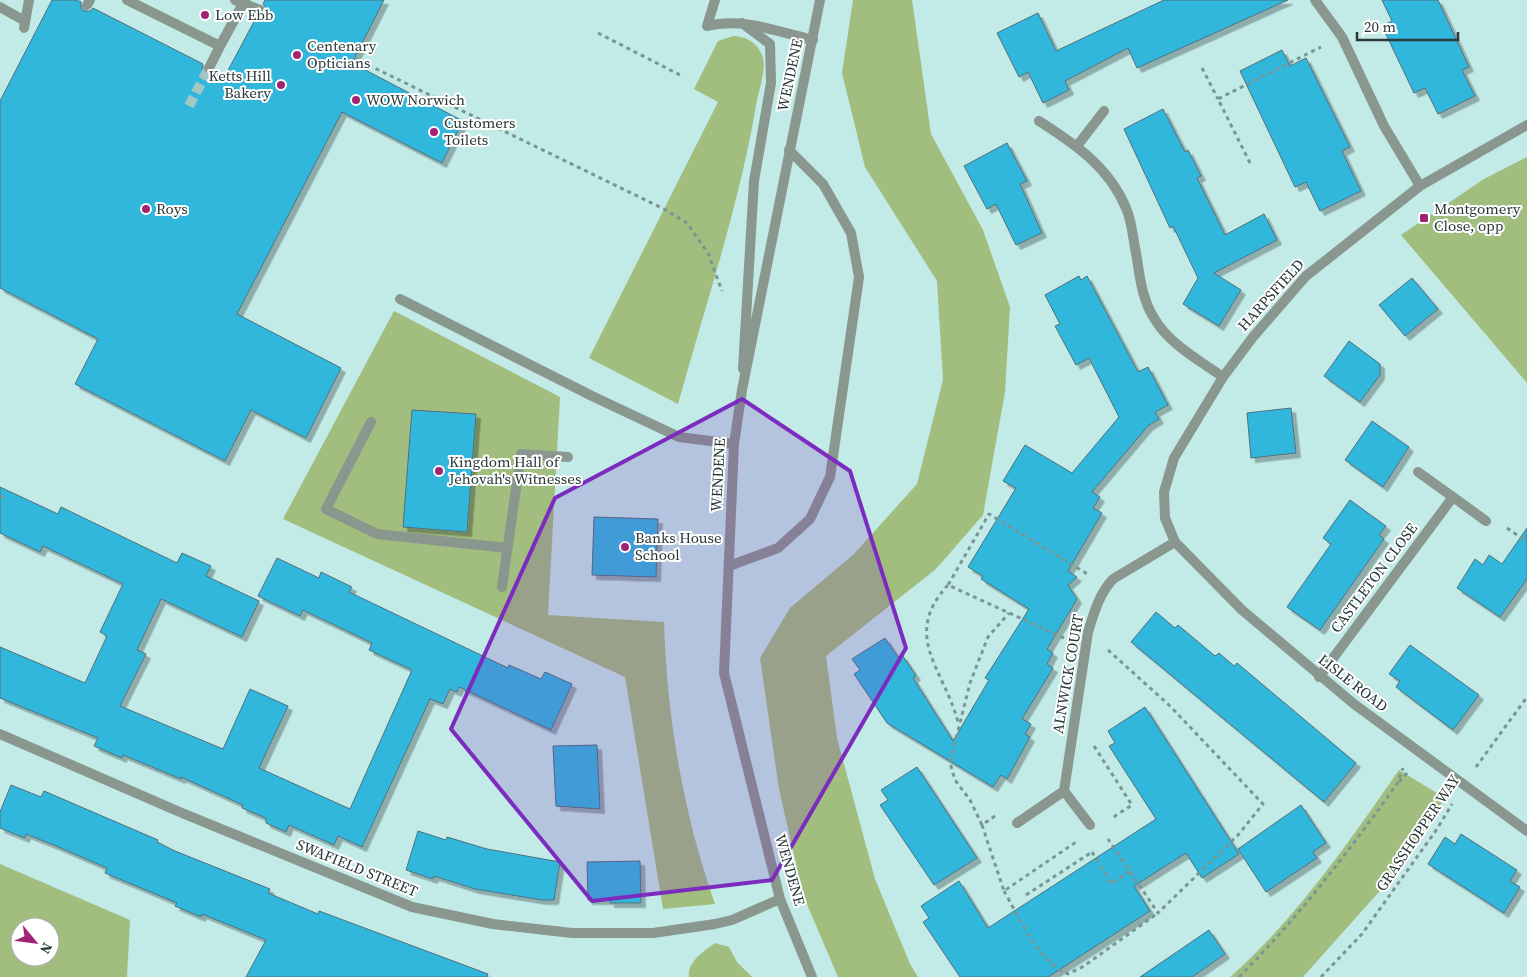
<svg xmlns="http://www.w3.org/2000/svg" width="1527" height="977" font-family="'Source Serif 4',serif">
<defs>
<filter id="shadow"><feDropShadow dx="4.5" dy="4.5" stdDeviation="0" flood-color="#0004"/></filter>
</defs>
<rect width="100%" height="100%" fill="#c2eae7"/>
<!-- green -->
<path fill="#a1be7f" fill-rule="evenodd" d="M853,0H912L931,134L983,230L1010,307L1005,392L983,515L936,569L826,656L837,738L875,879L910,964L918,977H838L803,895L779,789L760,658L790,608L854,554L917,484L943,380L937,281L865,167L842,73Z
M733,36C745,36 757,42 762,55C767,67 760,87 757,100C740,203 706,303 678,404L589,358L718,102L694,89L718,41Z
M1527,157V383L1401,235L1484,179Z
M394,311L560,397L548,615L664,622C667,718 683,813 715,904L663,909L625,677L283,519Z
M1399,770L1445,798L1393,876L1303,977H1230C1297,918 1348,843 1399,770Z
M0,864L130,920L127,977H0ZM20,927H50V957H20Z
M715,943L729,947L737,962L752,977H689C687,962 704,951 715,943Z"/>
<!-- building -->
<path fill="#33b7dc" stroke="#4e6f7b" filter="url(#shadow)" d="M52,0H77L81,2V8L84,11H90L93,8L203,64L202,69L206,74L210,75L215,71L225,76L257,16L261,17L266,13L267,9L263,4L265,0H384L352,63L463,121L442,163L342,112L237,314L341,368L306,438L251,410L225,461L75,384L98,339L0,288V101Z
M1164,0H1288L1137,68L1128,48L1065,81L1069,90L1043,103L1028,72L1019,77L997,33L1038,13L1056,51Z
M1382,0H1438L1469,67L1462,70L1475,96L1438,114L1425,88L1414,93L1382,26L1392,21Z
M1282,50L1290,66L1306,58L1350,147L1342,151L1361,191L1320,211L1306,182L1295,187L1240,71Z
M1163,109L1185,152L1188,150L1201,176L1197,178L1225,235L1264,214L1277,240L1214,273L1241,290L1219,326L1183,304L1198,278L1173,226L1170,228L1124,129Z
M1007,143L1027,181L1020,184L1042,233L1016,245L996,204L987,209L964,166Z
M1079,276L1081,280L1087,276L1138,372L1148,367L1168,405L1155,412L1159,419L1148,426L1092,492L1100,497L1093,508L1102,513L1068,571L1077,577L1068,585L1077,599L1047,649L1053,653L1047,664L1053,668L1022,719L1031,724L1025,734L1030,737L1007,779L1001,775L993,787L887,723L854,674L860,670L852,659L885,638L898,657L902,655L909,665L916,676L913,678L953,741L989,680L985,678L1029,609L981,579L983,576L968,567L1016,488L1003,481L1025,445L1072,473L1119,417L1089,358L1076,365L1055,326L1060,324L1045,295Z
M1412,278L1438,309L1405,336L1379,305Z
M1349,341L1380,364V375L1360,402L1324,376Z
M1291,408L1296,453L1251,458L1247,413Z
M412,410L476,414L467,532L403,527Z
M1372,421L1409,447L1383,487L1345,460Z
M0,487L58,514L61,507L177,563L182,553L211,566L206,576L259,601L242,637L161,599L137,650L146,654L120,706L223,749L250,689L288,706L259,768L350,809L412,670L369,650L372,643L303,610L300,616L258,596L277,558L319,578L321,572L352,587L349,592L508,668L509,665L541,679L545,672L572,684L551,730L459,687L457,692L450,689L443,704L430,699L362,847L338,836L334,845L289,825L286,832L266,823V818L242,808L243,805L181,777V779L123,755L122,758L94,746L98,738L0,698V647L85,683L107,636L100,632L123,584L43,546L40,552L0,533Z
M1350,500L1386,526L1379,535L1384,539L1320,630L1287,607L1331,544L1323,538Z
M594,517L658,519L656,577L592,575Z
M1527,528V579L1500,617L1457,588L1475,559L1483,565L1489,555L1502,564Z
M1156,612L1175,628L1178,625L1215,656L1219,653L1234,666L1237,663L1356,763L1324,802L1131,642Z
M1410,645L1479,695L1453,730L1396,687L1400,681L1389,674Z
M1145,707L1239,854L1202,878L1186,853L1134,886L1150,911L1048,977H960L923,922L929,918L921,906L959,881L988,928L1156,819L1109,746L1115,743L1108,731Z
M597,745L600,809L556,806L553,746Z
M917,767L977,858L934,885L880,805L888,800L881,790Z
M11,785L41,797L44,791L158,840L157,842L175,851L270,889L268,893L318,914L319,911L488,974L487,977H246L266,940L202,914L201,917L175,906L177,903L105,873L107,868L56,846L26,834L25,838L0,828V812Z
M1301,805L1326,843L1313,852L1317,858L1266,892L1238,849Z
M418,831L446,840L447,837L487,849L560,862L554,900H542L475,889L434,876L433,879L406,870Z
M1461,834L1517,870L1510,881L1520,887L1504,913L1428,864L1445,837L1455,844Z
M640,861L641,903H610V900H588L587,862Z
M1209,930L1225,954L1192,977H1140Z"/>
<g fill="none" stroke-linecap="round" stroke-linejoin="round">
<!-- pedestrian-tunnel -->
<path stroke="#a3c7c4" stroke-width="10" stroke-dasharray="10 5" stroke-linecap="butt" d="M189,106L209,68"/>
<!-- path -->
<path stroke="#799694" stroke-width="3" stroke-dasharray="4 4" stroke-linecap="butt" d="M598,33L680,75
M354,58L664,209L687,223L708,253L722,291
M1202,68L1218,99
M355,71L360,61
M1250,163L1218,99L1321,47
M0,496L3,498
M1507,528L1527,542
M948,585C901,636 944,669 958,722
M1064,638L948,585L989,514L1089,575
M1108,650L1170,706L1263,804L1238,835L1158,913L1108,839
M1094,746L1132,805L1112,818
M1476,767L1527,697
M1399,782L1408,772
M995,816L982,825L970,800L955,780L950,763L970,683L988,637L1009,613
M982,825L1004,891L1076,842
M1092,852L1111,884L1130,871
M1004,891C1019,917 1039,963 1068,974L1084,966L1158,913
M1026,895L1092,852
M1239,977C1299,917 1348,852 1397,784L1403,768
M1321,977L1362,934L1437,829L1452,804"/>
<!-- service -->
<path stroke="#8a978f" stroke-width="10" d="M742,23L770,44L771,83L754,181L743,369
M707,26C742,17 779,32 813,40
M707,26L715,0
M400,299L592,396L679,437L734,444
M371,422L326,509L377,534L507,548
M729,566L778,548L810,519L830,477L859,277L851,233L823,184L789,150
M502,587L521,454L568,457"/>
<!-- pedestrian -->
<path stroke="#8a978f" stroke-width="10" d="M127,0L220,46L245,0
M235,0L260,10
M87,5L90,0
M0,7L25,21
M24,28L29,0
M209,68L220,46"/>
<!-- minor -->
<path stroke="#8a978f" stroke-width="10" d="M1315,0L1342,37L1384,126L1420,186
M1039,121C1075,144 1109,167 1126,208C1132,221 1133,239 1136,253C1140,276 1141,297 1154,318C1169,344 1199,360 1223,377
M1527,125L1420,186L1306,276L1253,337L1223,377L1174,458L1164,492L1165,518L1175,542L1242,610L1354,704L1527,831
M1077,146L1104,111
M1418,472L1453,497
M1319,677L1453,497L1486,521
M0,734L182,813L412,907L493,924L572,933H653L715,924L732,920L780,899
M1064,791L1090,825
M1017,823L1064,791L1088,632C1094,613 1099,594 1113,579L1175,542
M812,977L780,899L724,673L734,444L742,390L820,0"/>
</g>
<!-- marked area -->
<path fill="#7b2cbf" fill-opacity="0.2" stroke="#7b2cbf" stroke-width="4" stroke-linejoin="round" d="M742,399L850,471L906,648L772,880L592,901L451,729L555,498Z"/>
<!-- markers -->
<g fill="#a22374" stroke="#fff" stroke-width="2">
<circle cx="205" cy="15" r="5"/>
<circle cx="297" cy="55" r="5"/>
<circle cx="281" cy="85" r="5"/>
<circle cx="356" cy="100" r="5"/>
<circle cx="434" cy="132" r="5"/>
<circle cx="146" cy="209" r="5"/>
<rect x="1419" y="213" width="10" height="10" rx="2.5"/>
<circle cx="439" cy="471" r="5"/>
<circle cx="625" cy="547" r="5"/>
</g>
<g text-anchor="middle" stroke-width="4" stroke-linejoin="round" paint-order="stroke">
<!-- poi labels -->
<g font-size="15" fill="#293938" stroke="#fff" text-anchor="start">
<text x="215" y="20">Low Ebb</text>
<text x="307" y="51">Centenary<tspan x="307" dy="17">Opticians</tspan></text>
<text x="271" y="81" text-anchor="end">Ketts Hill<tspan x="271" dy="17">Bakery</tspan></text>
<text x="366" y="105">WOW Norwich</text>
<text x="444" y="128">Customers<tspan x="444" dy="17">Toilets</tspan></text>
<text x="156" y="214">Roys</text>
<text x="1434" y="214">Montgomery<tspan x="1434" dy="17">Close, opp</tspan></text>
<text x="449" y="467">Kingdom Hall of<tspan x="449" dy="17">Jehovah's Witnesses</tspan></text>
<text x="635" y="543">Banks House<tspan x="635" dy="17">School</tspan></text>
</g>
<!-- street labels -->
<g font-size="15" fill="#293938" stroke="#fff">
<text transform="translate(790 75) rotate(-78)" y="5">WENDENE</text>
<text transform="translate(1271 295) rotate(-48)" y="5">HARPSFIELD</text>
<text transform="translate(718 475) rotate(-87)" y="5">WENDENE</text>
<text transform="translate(1374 578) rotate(-53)" y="5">CASTLETON CLOSE</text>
<text transform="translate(1068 674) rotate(-80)" y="5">ALNWICK COURT</text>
<text transform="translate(1353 683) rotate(38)" y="5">LISLE ROAD</text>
<text transform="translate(1418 833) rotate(-56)" y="5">GRASSHOPPER WAY</text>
<text transform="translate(357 868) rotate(22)" y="5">SWAFIELD STREET</text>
<text transform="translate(790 870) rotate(74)" y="5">WENDENE</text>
</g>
</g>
<!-- north arrow -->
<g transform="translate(35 942) rotate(119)"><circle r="24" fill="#ffffff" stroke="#a9b0af"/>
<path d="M0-4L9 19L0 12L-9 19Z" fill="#a22374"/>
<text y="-8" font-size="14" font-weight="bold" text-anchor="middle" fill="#293938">N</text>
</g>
<!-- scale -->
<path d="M1357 32v8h101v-8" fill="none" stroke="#293938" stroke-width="2.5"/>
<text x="1364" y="32" font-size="15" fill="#293938" stroke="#ffffff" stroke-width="4" paint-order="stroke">20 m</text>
</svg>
